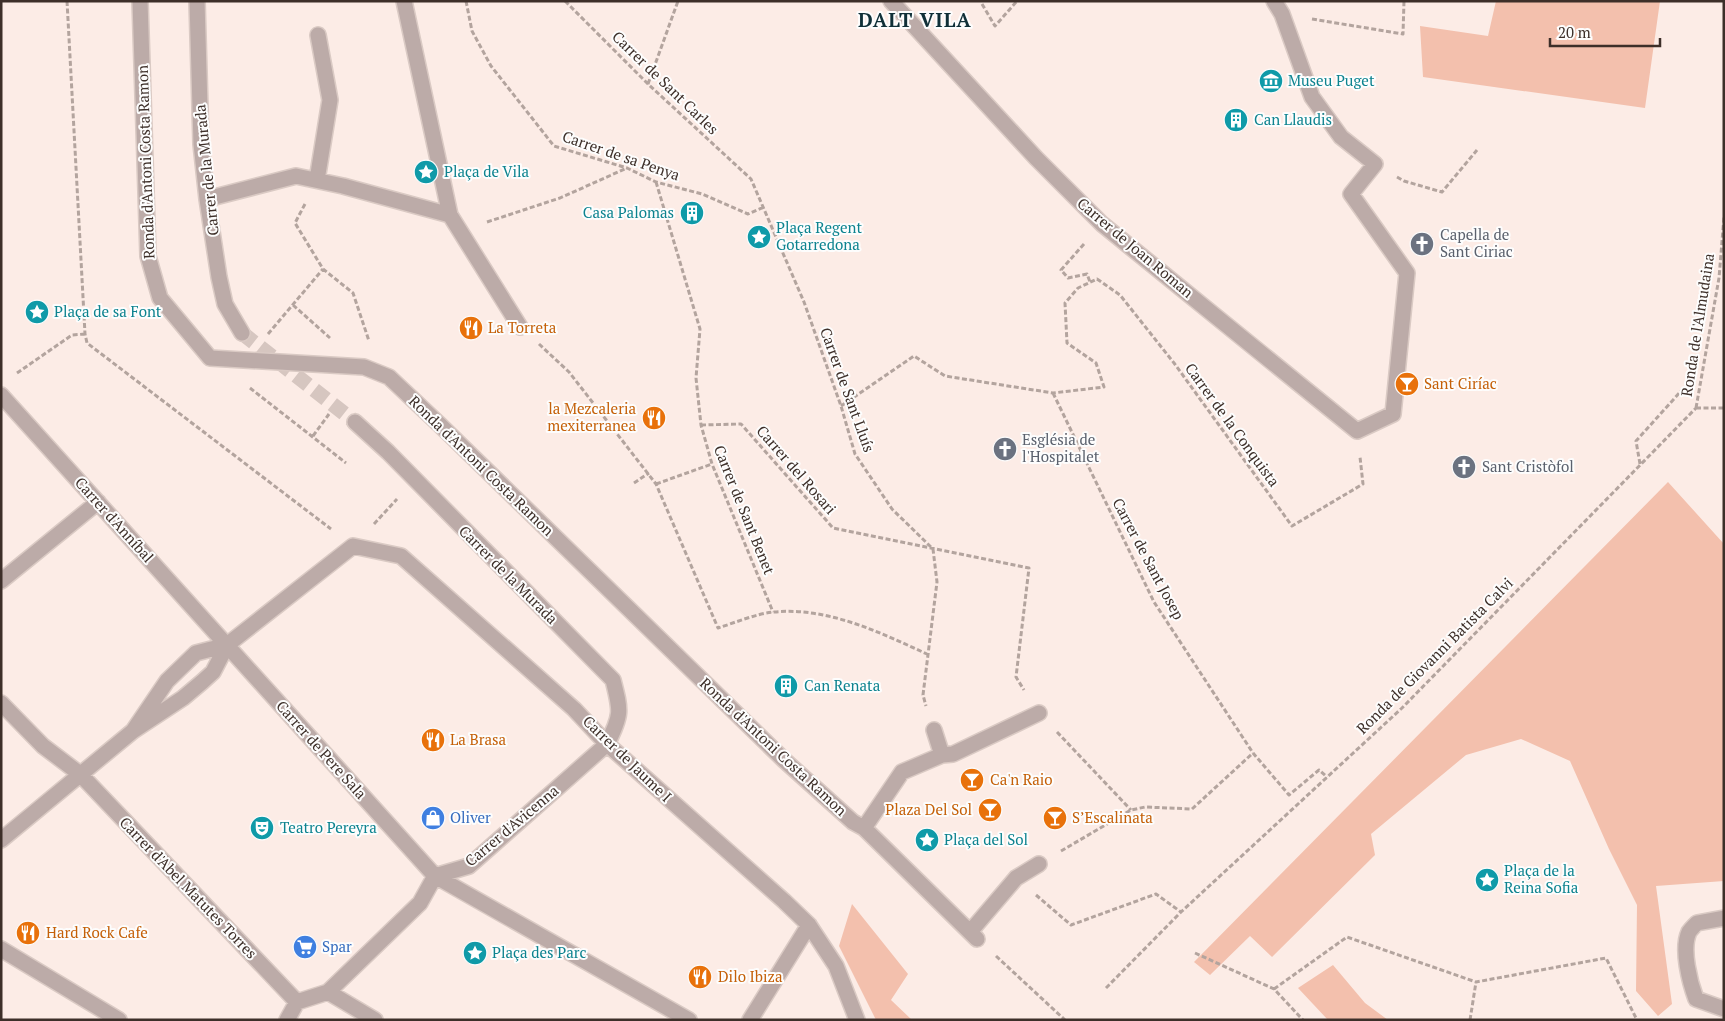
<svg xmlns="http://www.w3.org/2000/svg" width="1725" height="1021" font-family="'PT Serif',serif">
<rect width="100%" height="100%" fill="#fcece6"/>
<!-- green -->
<path fill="#f3c0ad" d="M1496,1H1660L1645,108L1423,77L1420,26L1488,36Z
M1668,482L1724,544V881L1656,886L1672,1004L1658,1016L1636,991L1637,905L1609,849L1570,761L1521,739L1466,755L1371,834L1375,855L1272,957L1250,936L1210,975L1194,962Z
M852,904L908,974L891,1000L912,1020H876L839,946Z
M1333,965L1365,1003L1388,1020H1328L1298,988Z"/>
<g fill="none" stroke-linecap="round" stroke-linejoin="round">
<!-- minor-tunnel -->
<path stroke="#d6c6c0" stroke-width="15" stroke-dasharray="15 8" stroke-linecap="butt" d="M242,333L355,422"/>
<!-- minor casing -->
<g stroke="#dacac4" stroke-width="18">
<path id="minor" d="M140,1L148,256L160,298L210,358L364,367L389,377L440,425L784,760L853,822L864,828L977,939
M197,1L201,144L207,199L219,277L225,304L242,333
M404,1L450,215L520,327
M891,1L1036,158L1102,224L1357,431L1393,414L1407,273L1351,194L1375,164L1341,137L1312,97L1282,14L1274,1
M317,180L330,100L318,35
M207,199L296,176L343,186L450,215
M1,395L435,876L689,1020
M1,581L98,502
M1,703L43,746L80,774L297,1002
M934,730L942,755
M133,731L167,681L196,653L227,645L353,546L401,556L574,709L607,744L784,901L809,925L836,966L857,1020
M864,828L902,772L942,755L953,754L1039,713
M1,840L133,731L183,698L202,682L213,672L227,645
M1724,918L1697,923C1694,926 1691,929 1689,932C1681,949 1690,983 1696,999L1724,1009
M970,932L1016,878L1039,864
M1,949L119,1020
M328,992L375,1020
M287,1020L297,1002L328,992L420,903L435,876L469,866L607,744C622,715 621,711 613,680L388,452L355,422
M750,1020L809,925"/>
</g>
<!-- path -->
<path stroke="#b3a49e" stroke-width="3" stroke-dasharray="5 2.5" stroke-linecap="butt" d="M67,1L85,334L87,343L331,529
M466,1L472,31L491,66L554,146L627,168L656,182L702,194L748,214L764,207
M565,1L648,84L751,179L804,302L841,406L855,454L892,509L933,549L937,582L923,695L926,706
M982,4L995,26L1017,1
M1312,19L1403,34L1404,1
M648,84L678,1
M1397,177L1404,181L1442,192L1477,150
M656,182L700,329L696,378L701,425L712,464L773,612
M305,204L295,223L323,269L353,293L369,341
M487,222L560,198L627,168
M1084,244L1061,270L1068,278L1087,274L1090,282
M293,305L330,338
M268,334L323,269
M539,344L569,372L656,484L718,628C734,623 758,613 774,612C828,607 879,632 927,654
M17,373L72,335L85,334
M250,388L346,463
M1053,393L1154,602L1253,753L1289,795L1319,770L1327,777
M841,406L914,356L945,376L1053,393L1104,387L1096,363L1067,343L1065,303L1078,288L1097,279L1120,295L1174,363L1292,526L1363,484L1360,457
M1696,408L1719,278L1724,217
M1696,408H1724
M701,425L741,424L833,528L1029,568L1016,677L1024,690
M313,436L329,414
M1640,464L1636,441L1682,390
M634,483L649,473
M656,484L712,464
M374,524L397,499
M1057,732L1131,810
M1061,851L1131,810L1145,807L1192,809L1253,753
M1036,895L1071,925L1156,894L1181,912
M1195,953L1274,989L1303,1020
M996,956L1065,1020
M1106,988L1181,912L1402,708L1696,408
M1274,989L1347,937L1476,982L1606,958L1637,1020
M1470,1020L1476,982"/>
<!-- minor -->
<use href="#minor" stroke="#bcaba8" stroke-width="15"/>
</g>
<!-- icons -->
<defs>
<g id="museum-disc" transform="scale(1.25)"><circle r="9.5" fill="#0f9aa8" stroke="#fdfdfd"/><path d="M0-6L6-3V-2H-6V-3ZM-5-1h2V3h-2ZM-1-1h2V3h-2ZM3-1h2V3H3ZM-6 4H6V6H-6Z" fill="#fff"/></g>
<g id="building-disc" transform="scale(1.25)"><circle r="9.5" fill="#0f9aa8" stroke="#fdfdfd"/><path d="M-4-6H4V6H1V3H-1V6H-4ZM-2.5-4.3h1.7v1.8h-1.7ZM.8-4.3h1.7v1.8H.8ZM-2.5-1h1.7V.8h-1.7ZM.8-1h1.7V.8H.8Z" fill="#fff"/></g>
<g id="sight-disc" transform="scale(1.25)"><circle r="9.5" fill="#0f9aa8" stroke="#fdfdfd"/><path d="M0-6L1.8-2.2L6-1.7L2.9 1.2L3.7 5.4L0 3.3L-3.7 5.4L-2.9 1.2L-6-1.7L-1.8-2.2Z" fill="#fff"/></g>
<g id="church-disc" transform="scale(1.25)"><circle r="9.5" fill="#6b7280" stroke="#fdfdfd"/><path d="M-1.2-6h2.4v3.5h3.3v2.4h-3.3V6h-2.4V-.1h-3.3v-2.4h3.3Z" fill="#fff"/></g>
<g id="restaurant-disc" transform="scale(1.25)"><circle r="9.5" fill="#e8710a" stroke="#fdfdfd"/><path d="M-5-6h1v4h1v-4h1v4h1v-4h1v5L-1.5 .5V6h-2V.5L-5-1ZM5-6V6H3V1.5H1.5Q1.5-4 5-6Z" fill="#fff"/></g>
<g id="bar-disc" transform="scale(1.25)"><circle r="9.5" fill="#e8710a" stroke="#fdfdfd"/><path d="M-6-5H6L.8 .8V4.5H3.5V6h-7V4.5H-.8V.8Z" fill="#fff"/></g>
<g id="shop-disc" transform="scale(1.25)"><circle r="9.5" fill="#3f7fe0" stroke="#fdfdfd"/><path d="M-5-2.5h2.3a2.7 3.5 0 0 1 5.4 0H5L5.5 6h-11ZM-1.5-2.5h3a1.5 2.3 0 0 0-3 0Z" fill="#fff"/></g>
<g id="theatre-disc" transform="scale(1.25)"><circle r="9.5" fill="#0f9aa8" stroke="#fdfdfd"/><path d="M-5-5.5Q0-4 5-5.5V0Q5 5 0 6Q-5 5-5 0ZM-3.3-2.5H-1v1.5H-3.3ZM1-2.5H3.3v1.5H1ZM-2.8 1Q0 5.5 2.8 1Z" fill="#fff"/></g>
<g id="supermarket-disc" transform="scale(1.25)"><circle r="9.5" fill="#3f7fe0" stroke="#fdfdfd"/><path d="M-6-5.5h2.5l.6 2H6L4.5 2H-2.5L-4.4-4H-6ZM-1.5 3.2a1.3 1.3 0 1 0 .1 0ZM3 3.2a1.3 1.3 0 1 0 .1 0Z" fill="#fff"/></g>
</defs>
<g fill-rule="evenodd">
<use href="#museum-disc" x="1271" y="81"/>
<use href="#building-disc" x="1236" y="120"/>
<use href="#sight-disc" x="426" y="172"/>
<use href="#building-disc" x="692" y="213"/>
<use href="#sight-disc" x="759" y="237"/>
<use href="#church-disc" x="1422" y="244"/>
<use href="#sight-disc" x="37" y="312"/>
<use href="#restaurant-disc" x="471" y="328"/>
<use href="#bar-disc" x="1407" y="384"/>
<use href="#restaurant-disc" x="654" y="418"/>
<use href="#church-disc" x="1005" y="449"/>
<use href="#church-disc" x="1464" y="467"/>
<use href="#building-disc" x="786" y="686"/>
<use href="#restaurant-disc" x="433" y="740"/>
<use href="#bar-disc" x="972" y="780"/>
<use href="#bar-disc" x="990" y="810"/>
<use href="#shop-disc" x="433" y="818"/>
<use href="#bar-disc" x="1055" y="818"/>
<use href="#theatre-disc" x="262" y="828"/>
<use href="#sight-disc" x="927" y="840"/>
<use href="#sight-disc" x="1487" y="880"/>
<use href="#restaurant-disc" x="28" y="933"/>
<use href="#supermarket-disc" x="305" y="947"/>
<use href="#sight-disc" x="475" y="953"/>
<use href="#restaurant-disc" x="700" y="977"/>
</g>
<g text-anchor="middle" stroke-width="4" stroke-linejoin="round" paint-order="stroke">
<!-- culture labels -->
<g font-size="15" fill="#0d838f" stroke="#fdfdfd" text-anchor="start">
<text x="1288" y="86">Museu Puget</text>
<text x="1254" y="125">Can Llaudis</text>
<text x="444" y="177">Plaça de Vila</text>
<text x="674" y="218" text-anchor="end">Casa Palomas</text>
<text x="776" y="233">Plaça Regent<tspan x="776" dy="17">Gotarredona</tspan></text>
<text x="54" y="317">Plaça de sa Font</text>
<text x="804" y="691">Can Renata</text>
<text x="280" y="833">Teatro Pereyra</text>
<text x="944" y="845">Plaça del Sol</text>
<text x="1504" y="876">Plaça de la<tspan x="1504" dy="17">Reina Sofia</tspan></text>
<text x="492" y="958">Plaça des Parc</text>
</g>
<!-- street labels -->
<g font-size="15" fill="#3d2f29" stroke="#fdfdfd">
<text transform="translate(665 83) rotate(44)" y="5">Carrer de Sant Carles</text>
<text transform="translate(621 156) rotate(19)" y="5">Carrer de sa Penya</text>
<text transform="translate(146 162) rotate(-92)" y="5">Ronda d'Antoni Costa Ramon</text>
<text transform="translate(207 170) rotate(-96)" y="5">Carrer de la Murada</text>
<text transform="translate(1135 248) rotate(40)" y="5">Carrer de Joan Roman</text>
<text transform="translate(1698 325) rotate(-81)" y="5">Ronda de l'Almudaina</text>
<text transform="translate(847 390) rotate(70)" y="5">Carrer de Sant Lluís</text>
<text transform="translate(1232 425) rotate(54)" y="5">Carrer de la Conquista</text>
<text transform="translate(481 466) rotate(44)" y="5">Ronda d'Antoni Costa Ramon</text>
<text transform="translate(796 470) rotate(49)" y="5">Carrer del Rosari</text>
<text transform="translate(744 510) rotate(68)" y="5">Carrer de Sant Benet</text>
<text transform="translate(114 520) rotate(48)" y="5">Carrer d'Anníbal</text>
<text transform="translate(1148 559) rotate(62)" y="5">Carrer de Sant Josep</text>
<text transform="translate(508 575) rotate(45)" y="5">Carrer de la Murada</text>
<text transform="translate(1435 656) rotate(-45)" y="5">Ronda de Giovanni Batista Calvi</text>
<text transform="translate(773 747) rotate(43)" y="5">Ronda d'Antoni Costa Ramon</text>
<text transform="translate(321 750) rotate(48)" y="5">Carrer de Pere Sala</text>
<text transform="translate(627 759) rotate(44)" y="5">Carrer de Jaume I</text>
<text transform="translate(512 826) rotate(-40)" y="5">Carrer d'Avicenna</text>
<text transform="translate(188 888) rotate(46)" y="5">Carrer d'Abel Matutes Torres</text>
</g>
<!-- worship labels -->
<g font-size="15" fill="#5b616d" stroke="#fdfdfd" text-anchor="start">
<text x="1440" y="240">Capella de<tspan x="1440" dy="17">Sant Ciriac</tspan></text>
<text x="1022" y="445">Església de<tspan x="1022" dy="17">l'Hospitalet</tspan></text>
<text x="1482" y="472">Sant Cristòfol</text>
</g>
<!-- food labels -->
<g font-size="15" fill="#c56008" stroke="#fdfdfd" text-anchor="start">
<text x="488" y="333">La Torreta</text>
<text x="1424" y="389">Sant Ciríac</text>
<text x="636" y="414" text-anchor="end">la Mezcaleria<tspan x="636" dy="17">mexiterranea</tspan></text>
<text x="450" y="745">La Brasa</text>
<text x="990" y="785">Ca'n Raio</text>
<text x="972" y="815" text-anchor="end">Plaza Del Sol</text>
<text x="1072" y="823">S’Escalinata</text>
<text x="46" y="938">Hard Rock Cafe</text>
<text x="718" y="982">Dilo Ibiza</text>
</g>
<!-- shop labels -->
<g font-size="15" fill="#366cbe" stroke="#fdfdfd" text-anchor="start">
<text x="450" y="823">Oliver</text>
<text x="322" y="952">Spar</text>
</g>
<!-- district labels -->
<g font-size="20" font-weight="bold" letter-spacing="1" fill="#103038" stroke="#fdfdfd">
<text x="915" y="27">DALT VILA</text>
</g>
</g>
<!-- border -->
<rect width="1725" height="1021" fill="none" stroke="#3d2f29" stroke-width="5"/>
<!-- scale -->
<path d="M1550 38v8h110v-8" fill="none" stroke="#3d2f29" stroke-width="2.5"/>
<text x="1558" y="38" font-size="15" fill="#3d2f29" stroke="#fdfdfd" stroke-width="4" paint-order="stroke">20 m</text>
</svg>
